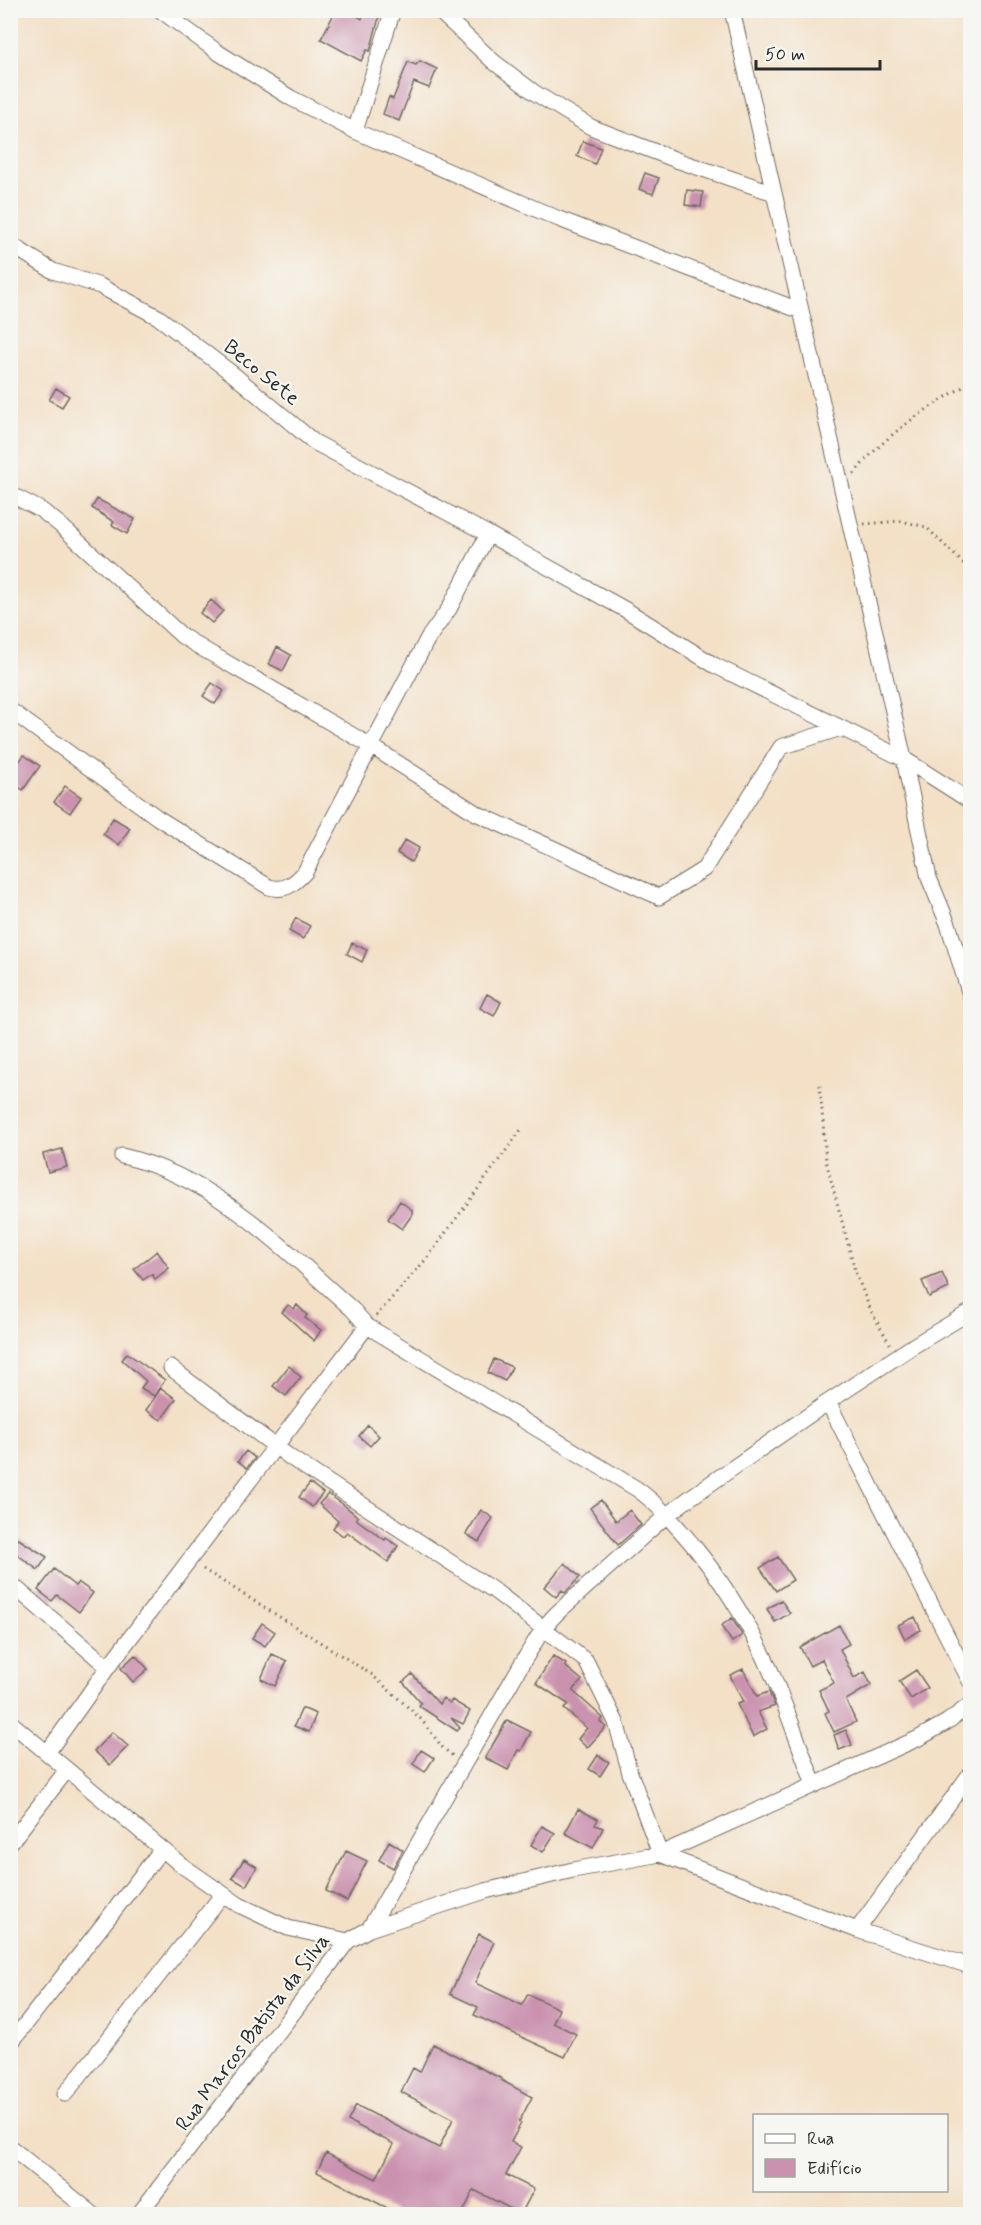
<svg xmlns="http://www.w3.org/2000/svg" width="981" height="2225" font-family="Mynerve,sans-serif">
<rect width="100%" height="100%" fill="#f6f6f2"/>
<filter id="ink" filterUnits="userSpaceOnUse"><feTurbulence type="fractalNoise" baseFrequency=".0167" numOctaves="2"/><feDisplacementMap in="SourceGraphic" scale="12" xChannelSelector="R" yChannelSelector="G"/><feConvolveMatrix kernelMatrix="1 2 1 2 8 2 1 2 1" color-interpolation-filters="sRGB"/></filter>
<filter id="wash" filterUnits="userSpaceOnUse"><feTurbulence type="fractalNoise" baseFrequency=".008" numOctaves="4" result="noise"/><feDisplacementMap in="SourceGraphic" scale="24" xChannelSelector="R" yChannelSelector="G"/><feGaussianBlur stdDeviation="1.35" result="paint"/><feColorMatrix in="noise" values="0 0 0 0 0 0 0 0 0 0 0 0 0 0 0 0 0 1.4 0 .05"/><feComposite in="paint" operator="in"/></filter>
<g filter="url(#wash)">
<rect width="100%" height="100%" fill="#f3e0c6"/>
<g id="blocks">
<!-- building -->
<path fill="#ca92af" d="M336,10H347L362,19L365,10H381L370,51L367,50L361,61L321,39Z
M420,61L437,69L429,88L414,82L399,121L383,114L389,97L393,99L408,62L416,65Z
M583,141L601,148L595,164L577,156Z
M645,173L659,178L653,194L639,189Z
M687,190L703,192L701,207L685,205Z
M56,388L69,396L62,407L49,400Z
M97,499L135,519L127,534L112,525L114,522L92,508Z
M211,600L223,611L212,623L200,613Z
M277,647L291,655L283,671L269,664Z
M212,683L224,691L215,704L203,696Z
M24,755L40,766L23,790L10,781V774Z
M65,786L81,797L70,813L54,802Z
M113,818L130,828L119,845L103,834Z
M405,840L419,848L411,862L397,853Z
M296,918L310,926L303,939L289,931Z
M352,943L367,950L362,962L347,954Z
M487,994L501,1002L494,1016L480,1008Z
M62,1149L67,1167L48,1172L43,1154Z
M400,1201L412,1210V1215L402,1229L388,1219Z
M157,1251L169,1268L155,1279L152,1274L143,1280L134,1269Z
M942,1273L949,1288L929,1297L922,1281Z
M288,1305L294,1309L297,1305L307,1315L305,1318L321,1330L314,1341L282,1312Z
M127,1353L165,1380L154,1396L141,1388L146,1381L122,1360Z
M494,1359L512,1367L505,1381L488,1373Z
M289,1366L301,1377L286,1396L273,1386Z
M161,1388L176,1399L161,1420L146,1410Z
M368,1425L379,1436L370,1446L359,1436Z
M246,1451L255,1458L247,1468L238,1461Z
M310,1483L323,1493L312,1507L299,1497Z
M328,1494L344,1505L358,1517L356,1519L385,1540L386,1538L398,1546L388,1562L347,1532L343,1536L333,1528L338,1521L319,1504Z
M601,1500L616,1521L630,1510L641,1525L618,1545L590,1508Z
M481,1510L493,1518L479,1542L466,1534Z
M17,1538L47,1557L38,1570L10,1549Z
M778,1557L793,1580L776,1591L760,1568Z
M565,1563L580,1577L565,1593L562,1590L556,1597L544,1587Z
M54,1569L75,1586L78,1582L93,1593L79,1612L57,1595L52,1601L38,1590Z
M781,1600L790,1613L775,1622L767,1609Z
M915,1617L921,1630L905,1639L898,1625Z
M732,1618L742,1635L732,1642L721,1626Z
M262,1623L275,1632L265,1646L252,1638Z
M839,1625L849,1644L840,1649L854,1678L865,1672L871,1685L846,1700L856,1722L834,1732L825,1713L829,1711L819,1690L834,1683L822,1659L810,1666L800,1647Z
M272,1654L287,1661L275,1686L261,1679Z
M135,1655L148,1669L133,1682L121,1668Z
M553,1656L566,1664L565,1666L582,1680L573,1691L603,1718L600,1722L606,1727L587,1748L578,1739L587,1728L564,1709L568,1704L536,1683Z
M743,1669L757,1696L769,1692L775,1706L758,1712L767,1729L753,1737L737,1704L743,1702L730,1675Z
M916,1670L928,1688L911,1699L899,1681Z
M412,1674L439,1704L443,1698L450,1703L452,1700L470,1711L463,1724L451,1718L460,1728L457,1731L419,1706L421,1703L403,1682Z
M302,1708L316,1714L309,1732L294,1726Z
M507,1720L531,1732L521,1751L518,1750L508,1770L485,1758Z
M846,1730L852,1745L839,1750L834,1735Z
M112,1732L128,1746L110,1765L94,1751Z
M421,1750L434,1758L425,1772L413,1764Z
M598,1755L609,1762L600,1776L589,1769Z
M578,1809L598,1819L595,1825L603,1828L593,1848L565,1833Z
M542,1826L555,1833L543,1852L531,1845Z
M389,1841L403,1850L393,1868L379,1860Z
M346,1851L367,1861L347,1901L326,1891Z
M244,1859L257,1867L246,1886L232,1878Z
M479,1934L494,1942L475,1983L522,2005L528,1994L559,2009L553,2023L576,2034L565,2057L474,2015L478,2007L450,1994Z
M433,2044L502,2079L501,2080L532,2097L519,2122L521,2123L511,2142L521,2147L506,2175L534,2189L521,2214L474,2190L462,2214H399L317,2172L326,2153L376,2179L394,2144L348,2121L356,2105L439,2148L453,2119L401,2092L413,2068L420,2072Z"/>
</g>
</g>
<g filter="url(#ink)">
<use href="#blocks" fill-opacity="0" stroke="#716a61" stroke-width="1.5"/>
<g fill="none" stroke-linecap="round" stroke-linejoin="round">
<!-- street casing -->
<g stroke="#716a61" stroke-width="17">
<path id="street" d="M160,10L219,53L291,98L355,131L559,219L801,311
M438,10L494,62L535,93L591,127L679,161L774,193
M732,10L904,759L929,878L948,924L970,995
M355,131L393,10
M10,244L53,271L100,286L158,317L234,375L314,442L488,534
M10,494L41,510L59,524L182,636L203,649L371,746L476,813L659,897L704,869L781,747L841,728
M10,710L158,818L269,887C285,892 295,883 305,872L428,638L449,609L488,534L626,610L714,665L904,759L970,801
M122,1156C215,1177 284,1249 353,1310L367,1326L637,1489C659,1505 675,1524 692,1544C720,1578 744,1616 764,1656C783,1696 797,1741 814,1784
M171,1368L291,1458L496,1592L586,1661L616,1722L630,1773L660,1854L857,1930L970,1966
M828,1402L970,1681
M10,1583L108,1667
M10,1722L180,1864L239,1905L288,1928L348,1941
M47,1753L108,1667L367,1326
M10,1843L67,1770
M369,1929L521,1665L544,1627L557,1613L667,1515L691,1497L828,1402L913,1346L970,1312
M857,1930L970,1774
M10,2044L162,1849
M65,2094L223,1894
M10,2147L93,2214
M139,2214L348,1941L369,1929L485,1891L573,1870L660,1854L919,1738L947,1722L970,1705"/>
</g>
<!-- path -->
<path stroke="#716a61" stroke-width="3" stroke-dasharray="1.5 4.5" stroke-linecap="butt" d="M854,474C884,435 928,407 970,383
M864,524L901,521L926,527L970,570
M820,1085L826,1161L856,1274L871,1311L890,1344
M376,1316L428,1257L521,1130
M203,1569L371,1674L420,1718L443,1748L453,1756"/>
<!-- street -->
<use href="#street" stroke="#fff" stroke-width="15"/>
</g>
</g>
<g text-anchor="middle" stroke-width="4.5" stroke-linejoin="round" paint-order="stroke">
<!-- street labels -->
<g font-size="21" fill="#2b2b2b" stroke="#f6f6f2">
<text transform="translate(262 372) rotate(39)" y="7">Beco Sete</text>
<text transform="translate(252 2032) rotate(-53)" y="7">Rua Marcos Batista da Silva</text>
</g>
</g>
<!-- margin -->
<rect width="981" height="2225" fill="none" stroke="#f6f6f2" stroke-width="36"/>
<!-- legend -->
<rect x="753" y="2114" width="195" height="78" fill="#f6f6f2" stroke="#a5a5a2" stroke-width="1.5"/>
<rect x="765" y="2134" width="30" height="9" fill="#ffffff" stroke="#a5a5a2" stroke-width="1.5"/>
<text x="807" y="2144" font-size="18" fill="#2b2b2b">Rua</text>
<rect x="765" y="2159" width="30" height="18" fill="#ca92af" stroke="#a5a5a2" stroke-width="1.5"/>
<text x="807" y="2174" font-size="18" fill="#2b2b2b">Edifício</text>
<!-- scale -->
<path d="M756 60v9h124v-9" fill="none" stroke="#2b2b2b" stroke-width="3"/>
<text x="765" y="60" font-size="18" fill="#2b2b2b" stroke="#f6f6f2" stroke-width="4.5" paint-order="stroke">50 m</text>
</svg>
